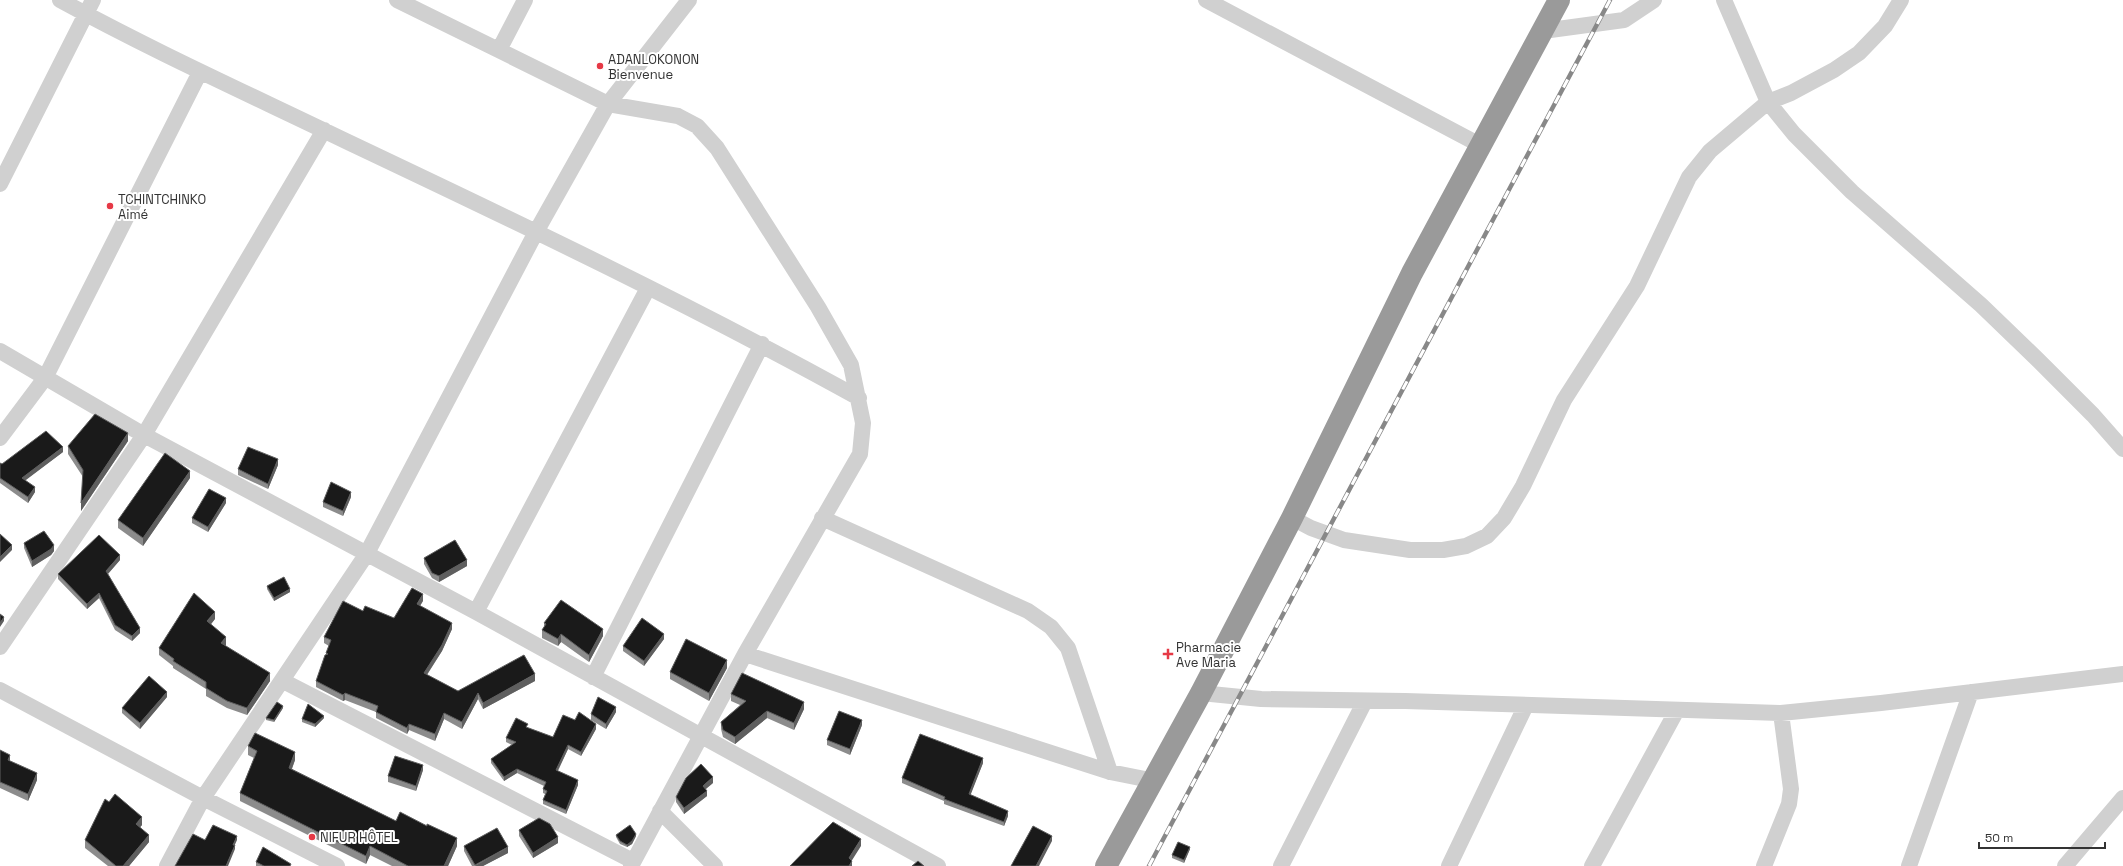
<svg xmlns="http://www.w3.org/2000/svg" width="2123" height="866" font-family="'Space Grotesk',sans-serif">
<rect width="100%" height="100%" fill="#fff"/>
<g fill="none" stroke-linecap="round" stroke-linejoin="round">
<!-- minor -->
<path stroke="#d0d0d0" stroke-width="16" d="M60,0C155,52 253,96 350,143C521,224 693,306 859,398
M397,0L608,104L678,116L697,126L717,148L818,307L851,365L863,423L860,454L745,654L631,866
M1206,0L1480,145
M1724,0L1768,102L1794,134L1852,192L1981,305L2037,359L2093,415L2123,449
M1543,31L1624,20L1654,0
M499,50L525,0
M0,184L93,0
M0,351L144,435L476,612L938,866
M0,438L45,378L200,72
M822,518L1028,611L1051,627L1068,648L1110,772
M1292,518L1311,528L1344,540L1410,550H1443L1466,546L1487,536L1504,518L1523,486L1564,400L1637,286L1689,177L1710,151L1768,102L1791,93L1834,70L1859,53L1885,26L1901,0
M476,612L648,288
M0,647L144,435L324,130
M745,654L1110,772L1155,781
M593,677L762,344
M283,681L633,861
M0,690L203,798L337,866
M1201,693L1261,699L1405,701L1781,713L1881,703L2123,674
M660,811L715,866
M167,866L203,798L366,555L536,232L608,104L689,0
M1281,866L1365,701
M1449,866L1526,705
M1592,866L1677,710
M1764,866L1789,804L1791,789L1781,713
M1909,866L1971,692
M2065,866L2123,798"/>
<!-- highway -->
<path stroke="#9a9a9a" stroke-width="22" d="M1106,866L1201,693L1292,518L1412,273L1559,0"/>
<!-- rail casing -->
<g stroke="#888" stroke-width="4.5">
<path id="rail" d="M1149,866L1610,0"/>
</g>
<!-- rail -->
<use href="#rail" stroke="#fff" stroke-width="3" stroke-dasharray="9" stroke-linecap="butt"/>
</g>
<!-- wall -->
<path fill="#8c8c8c" d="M128,441L81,511L83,477L68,454V446Z
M63,452L25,480L35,492L28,503L0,483V463L2,464Z
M278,465L268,489L238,475V469Z
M190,478L143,546L118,528V520Z
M351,497L343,516L323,507V502Z
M226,503L208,532L192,523V518Z
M24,543L54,551L51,555L32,567L24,548Z
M424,558L467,566L439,582L432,578L424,564Z
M120,560L108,574L140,633L132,641L115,630L99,598L87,609L58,579V574Z
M267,586L290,592L274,601L267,589Z
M423,601L420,606L452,629L442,651L427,675L458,691L535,681L483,709L478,699L462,729L444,719L435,741L409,730L407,734L376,718V712L345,700L343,701L316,687V681L326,655V653L329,646L324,643V637L363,611L394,618Z
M215,619L211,624L226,645H225L270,681L247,715L227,708L206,696V689L173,668V666L159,655V648Z
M544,623L603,636L589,662L561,642L558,646L542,638V630L544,627Z
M664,639L644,666L623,651V646Z
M727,668L709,701L670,679V672Z
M731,694L804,709L794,730L767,718L735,744L723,737L721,729V722L740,705L731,701Z
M167,697L140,729L122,713V708Z
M283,708L274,722L266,720V718Z
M616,712L606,729L591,720V714Z
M324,718L315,727L302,722V719Z
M575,720L596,729L581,756L568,749L558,771L578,785L566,814L543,804V800L545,794L543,793V789L544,786L517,773L504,781L491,763V759L512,745L506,742V738L528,728L553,737Z
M862,725L850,755L827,745V740Z
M248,746L295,760L292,769L396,821L457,846L448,866H392L370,855L366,864L240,801V793L254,758L248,755Z
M0,750L10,761L37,780L28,801L0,788Z
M983,763L970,795L1008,816L1004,826L944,804V801L902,783V778Z
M423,770L416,791L388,782V776Z
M713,783L706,789L707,796L684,814L676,802V797Z
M109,802L142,825L140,827L149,842L129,866H108L85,848V840Z
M519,830L558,843L533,858L519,836Z
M616,835L636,836L632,844L627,847L620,844L616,837Z
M464,846L508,853L483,866H472L464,851Z
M1190,849L1184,863L1172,858V855Z
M256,862L291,866H256Z"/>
<!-- shaded-wall -->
<path fill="#5f5f5f" d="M128,433V441L81,511V503Z
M63,447V452L22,483V478Z
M278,459V465L268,489V484Z
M190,471V478L143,546V538Z
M35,487V492L28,503V497Z
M351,492V497L343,516V511Z
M226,498V503L208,532V527Z
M12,545V550L0,562V557Z
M54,545V551L51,555L32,567V561Z
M120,555V560L106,576V571Z
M467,560V566L439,582V576Z
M290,589V592L274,601V598Z
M99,593V598L87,609V604Z
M423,594V601L417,610V604Z
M215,612V619L207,629V621Z
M4,617V621L0,627V623Z
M452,623V629L442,651L424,679V673Z
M140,628V633L132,641V636Z
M603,629V636L589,662V655Z
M561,634V642L558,646V639Z
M664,634V639L644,666V661Z
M226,637V645L221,650V643Z
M727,660V668L709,701V693Z
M270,673V681L247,715V708Z
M535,674V681L483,709V703Z
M167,692V697L140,729V723Z
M345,693V700L343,701V695Z
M478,693V699L462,729V722Z
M804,702V709L794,730V723Z
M283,706V708L274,722V720Z
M616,707V712L606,729V724Z
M767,711V718L735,744V737Z
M444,713V719L435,741V734Z
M324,716V718L315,727V724Z
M862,720V725L850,755V749Z
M409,724V730L407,734V728Z
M596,724V729L581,756V752Z
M568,745V749L556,774V770Z
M295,752V760L289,776V768Z
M10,755V761L8,760Z
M983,758V763L969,799V794Z
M423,765V770L416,791V786Z
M517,769V773L504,781V777Z
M37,773V780L28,801V794Z
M713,777V783L703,791V786Z
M578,780V785L566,814V810Z
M707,791V796L684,814V808Z
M1008,811V816L1004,826V822Z
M142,817V825L136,832V824Z
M636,834V836L632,844L627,847V845Z
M149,835V842L129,866H123Z
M237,836V840L233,849V845Z
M1052,836V841L1039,866H1036Z
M558,837V843L533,858V853Z
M457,838V846L448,866H444Z
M861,839V846L849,865V858Z
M235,845V849L228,866H226Z
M370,846V855L366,864V856Z
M508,847V853L483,866H475Z
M1190,847V849L1184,863V860Z
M852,861V866H849Z"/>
<!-- building -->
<path fill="#1a1a1a" stroke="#5f5f5f" d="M95,414L128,433L81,503L83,470L68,446Z
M46,431L63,447L22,478L35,487L28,497L0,478V463L2,464Z
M248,447L278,459L268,484L238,469Z
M165,453L190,471L143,538L118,520Z
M331,482L351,492L343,511L323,502Z
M209,489L226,498L208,527L192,518Z
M44,531L54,545L51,549L32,561L24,543Z
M0,534L12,545L0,557Z
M99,535L120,555L106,571L140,628L132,636L115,625L99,593L87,604L58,574Z
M455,540L467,560L439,576L432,573L424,558Z
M284,577L290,589L274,598L267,586Z
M412,588L423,594L417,604L452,623L442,645L424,673L458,691L524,655L535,674L483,703L478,693L462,722L444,713L435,734L409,724L407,728L376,712L378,706L345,693L343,695L316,681L325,655L328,654L326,653L331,640L324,637L343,601L363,611L365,606L394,618Z
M194,593L215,612L207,621L226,637L221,643L270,673L247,708L227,701L206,688V682L173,661L174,659L159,648Z
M561,600L603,629L589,655L561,634L558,639L542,630L546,624L544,623Z
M0,614L4,617L0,623Z
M642,618L664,634L644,661L623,646Z
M686,639L727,660L709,693L670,672Z
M742,673L804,702L794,723L767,711L735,737L723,730L721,722L746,701L731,694Z
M149,676L167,692L140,723L122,708Z
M598,697L616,707L606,724L591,714Z
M277,702L283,706L274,720L266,718Z
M308,704L324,716L315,724L302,719Z
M839,711L862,720L850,749L827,740Z
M579,712L596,724L581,752L568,745L556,770L578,780L566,810L543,800L547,791L543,789L546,782L517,769L504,777L491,759L516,742L506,738L516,718L528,724L526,727L553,737L563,715L575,720Z
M255,733L295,752L289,768L396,821L400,812L427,826V824L457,838L444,866H407H408L370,846L366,856L240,793L257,751L248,746Z
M920,734L983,758L969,794L1008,811L1004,822L944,799L945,797L902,778Z
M0,750L10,755L8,760L37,773L28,794L0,782Z
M395,756L423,765L416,786L388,776Z
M701,764L713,777L703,786L707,791L684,808L676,797L686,778Z
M115,794L142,817L136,824L149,835L123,866H116L85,840L105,799L109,802Z
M539,818L550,824L558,837L533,853L519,830Z
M833,822L861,839L849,858L852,861L849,866H790Z
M213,825L237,836L233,845H235L226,866H175L193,834L205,840Z
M630,825L636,834L632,841L627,845L620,841L616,835Z
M1033,826L1052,836L1036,866H1011Z
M497,828L508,847L475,865L464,846Z
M1178,842L1190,847L1184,860L1172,855Z
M263,847L291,864L290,866H264L256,862Z
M918,861L924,866H912Z"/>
<!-- markers -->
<g fill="#e63946" stroke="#fff" stroke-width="1.5">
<circle cx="600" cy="66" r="4"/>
<circle cx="110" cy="206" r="4"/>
<path d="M1166 648h4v4h4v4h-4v4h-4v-4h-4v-4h4z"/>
<circle cx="312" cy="837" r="4"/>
</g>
<g text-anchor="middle" stroke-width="4" stroke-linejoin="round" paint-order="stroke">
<!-- poi labels -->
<g font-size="13" fill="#333" stroke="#fff" text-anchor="start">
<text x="608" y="64">ADANLOKONON<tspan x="608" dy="15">Bienvenue</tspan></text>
<text x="118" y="204">TCHINTCHINKO<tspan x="118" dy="15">Aimé</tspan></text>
<text x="1176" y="652">Pharmacie<tspan x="1176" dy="15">Ave Maria</tspan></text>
<text x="320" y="842">NIFUR HÔTEL</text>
</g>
</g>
<!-- scale -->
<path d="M1979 842v6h126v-6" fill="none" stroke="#333333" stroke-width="2"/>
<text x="1985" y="842" font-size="12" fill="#333333" stroke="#ffffff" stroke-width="3" paint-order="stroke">50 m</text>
</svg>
